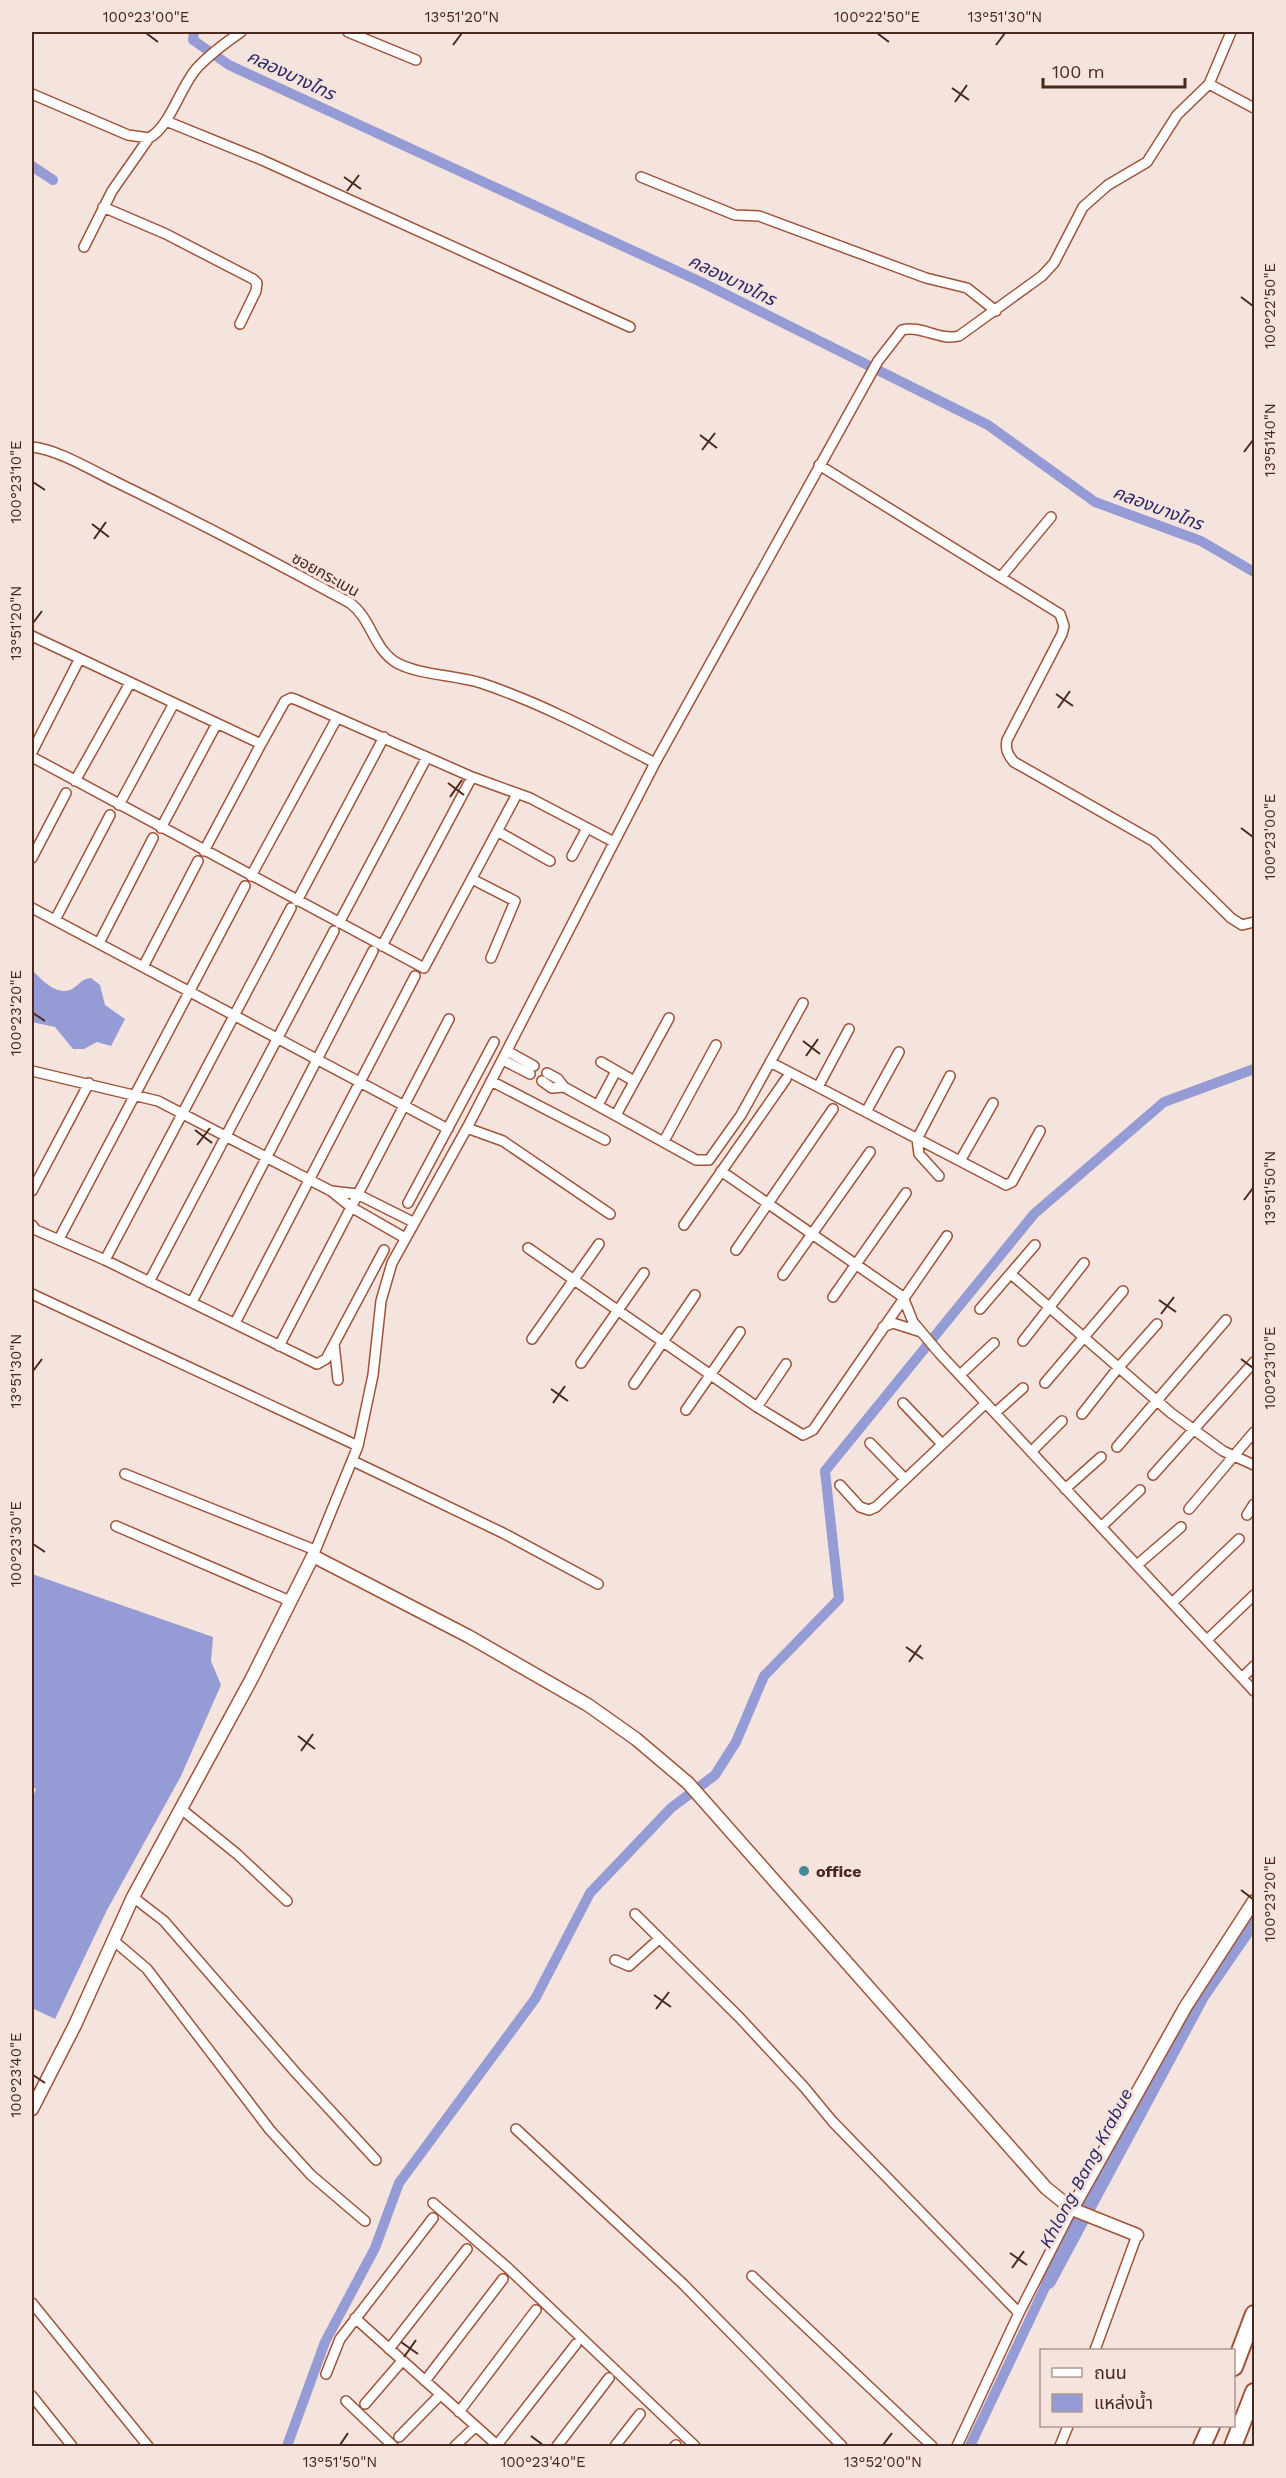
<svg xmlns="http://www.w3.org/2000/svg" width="1286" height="2478" font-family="'Work Sans','Noto Sans Thai',sans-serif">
<rect width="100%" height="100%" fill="#f5e3dd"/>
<!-- water -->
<path fill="#959bd4" d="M32,970C41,979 55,995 70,990C79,986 80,979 91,978L100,985L105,1005L125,1019L111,1046L97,1042L84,1049H73L55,1027L32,1022Z
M32,1574L213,1637L211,1661L221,1685L181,1776L107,1910L55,2019L32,2008V1800L36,1789L32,1786Z"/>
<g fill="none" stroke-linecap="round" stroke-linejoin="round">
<!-- canal -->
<path stroke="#959bd4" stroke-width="10" d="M194,32L193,40L229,65L701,282L988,425L1095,502L1201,541L1254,572
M32,166L53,180
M287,2446L325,2342L375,2248L399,2183L535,1999L590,1893L671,1808L715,1775L736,1742L764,1676L839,1599L825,1471L1034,1214L1164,1102L1254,1069
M970,2446L1048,2281"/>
<!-- river -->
<path stroke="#959bd4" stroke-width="16" d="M1048,2281L1201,1996L1254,1919"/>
<!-- minor casing -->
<g stroke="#9f543a" stroke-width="12">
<path id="minor" d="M348,32L416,60
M1209,84L1254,108
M32,94L128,135L149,138C170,127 180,87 197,68C210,54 225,43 241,32
M166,121L262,160L630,327
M641,177L735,215L759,216L926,278L967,288L996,311
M103,207L166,234L253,279L257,283L256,291L240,324
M84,247L112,191L149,138
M32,447C57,449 93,471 116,482C196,521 273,561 350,603C372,619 373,649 397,663C419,675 456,675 481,683C541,703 599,734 655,763
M819,465L1060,614L1064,626L1062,634L1007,740C1005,750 1008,755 1014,762L1153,841L1231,918L1242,925L1254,922
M1001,577L1051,517
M32,636L261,744L285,701L291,698L297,700L472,777L530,798L614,842
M32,752L79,660
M32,757L424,968L517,794
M75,781L130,683
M119,805L173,705
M161,828L216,725
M497,831L550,861
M204,851L261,744
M572,856L587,828
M32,858L66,793
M251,876L337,718
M472,879L515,901L491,958
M297,901L384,737
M32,908L448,1129
M55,920L110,815
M339,923L427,757
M99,943L153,838
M382,946L472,777
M143,967L198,861
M507,1051L534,1066
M503,1060L530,1074
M601,1062L634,1081
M770,1062L1006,1185L1012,1182L1040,1131
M32,1071L158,1101L331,1191L351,1207L405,1238
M547,1073L558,1079L564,1087L696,1160H709L741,1115L803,1003
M491,1081L605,1140
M542,1081L552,1088L564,1087
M818,1087L849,1029
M598,1105L616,1071
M866,1112L899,1052
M616,1115L669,1018
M467,1128L503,1141L610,1214
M664,1141L716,1045
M960,1161L993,1103
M721,1171L903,1297L913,1322L940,1354L1254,1691
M939,1176L919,1154L917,1139L950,1076
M32,1191L89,1083
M331,1191L357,1194L413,1222
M408,1203L494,1042
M32,1225L36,1230L105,1260L317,1364L326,1359L384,1250
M684,1225L786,1079
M59,1239L245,886
M528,1248L757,1407L803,1435L813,1430L947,1236
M736,1250L833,1109
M105,1260L291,908
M1011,1274L1171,1413L1223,1451L1254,1465
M783,1275L870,1152
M149,1282L334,931
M32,1294L358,1446
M833,1297L906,1193
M192,1302L373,951
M980,1309L1035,1245
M235,1323L415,976
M883,1327L893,1323L918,1331
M532,1339L599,1244
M1023,1341L1084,1263
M334,1344L338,1380
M279,1346L449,1019
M581,1363L644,1273
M960,1375L994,1343
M1045,1383L1123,1291
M634,1384L695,1295
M903,1403L942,1444
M757,1407L786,1364
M686,1410L740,1332
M995,1413L1023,1388
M1082,1414L1118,1368L1157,1324
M870,1443L905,1479
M1117,1447L1226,1320
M1031,1452L1062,1421
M353,1461L503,1533L598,1584
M125,1474L315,1550
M1153,1475L1254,1362
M840,1485L860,1507L869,1510L876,1507L986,1403
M1065,1489L1101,1457
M1189,1509L1254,1432
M1247,1515L1254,1504
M116,1526L290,1601
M1101,1527L1140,1490
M313,1556L358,1446L373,1375L381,1301L392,1263L467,1128L655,763L878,361L902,330C922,325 939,341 959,336L1042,276L1054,263L1083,207L1108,185L1147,162L1177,115L1209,84L1231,32
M1137,1565L1181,1527
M1172,1603L1239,1539
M1207,1640L1254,1595
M1242,1678L1254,1666
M180,1808L237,1854L287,1901
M133,1897L164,1921L296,2073L376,2160
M635,1914L739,2017L804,2087L833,2122L1019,2313
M113,1940L147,1969L270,2130L311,2175L365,2221
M615,1960L629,1966L659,1939
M516,2129L683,2284L842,2446
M433,2203L508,2268L695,2446
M752,2276L932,2446
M32,2303L148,2446
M355,2318L498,2446
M389,2349L467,2249
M1095,2350L1137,2235
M326,2374L340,2339L433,2218
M425,2381L503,2279
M32,2396L72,2446
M346,2401L393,2446
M365,2404L402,2361
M459,2412L536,2310
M399,2437L440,2395
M497,2445L576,2344
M455,2446L475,2427
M557,2446L609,2378
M615,2446L640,2414
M675,2446L676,2445
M957,2446L1019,2313L1072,2209
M1060,2446L1068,2426"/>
</g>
<!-- tertiary casing -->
<g stroke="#9f543a" stroke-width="15">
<path id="tertiary" d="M32,2109L75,2025L133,1897L252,1678L313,1556L468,1636L588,1705L636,1739L688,1783L1046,2188L1072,2209L1137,2235
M1072,2209L1186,2006L1254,1901"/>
</g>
<!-- motorway casing -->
<g stroke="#9f543a" stroke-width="20">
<path id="motorway" d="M1234,2367L1254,2314
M1202,2446L1211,2426
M1233,2446L1254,2392"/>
</g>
<!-- minor -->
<use href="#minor" stroke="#fff" stroke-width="9"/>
<!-- tertiary -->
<use href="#tertiary" stroke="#fff" stroke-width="12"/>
<!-- motorway -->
<use href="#motorway" stroke="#fff" stroke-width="16"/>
</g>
<!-- ticks -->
<path fill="none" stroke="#49281d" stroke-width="2" d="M146,33L158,42M877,33L889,42M453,45L462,33M996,45L1005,33M952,88L969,100M955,102L967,85M344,177L361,189M347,191L359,175M1241,297L1253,306M700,435L717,448M702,450L715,433M1244,452L1253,440M33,482L45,490M92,524L109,537M94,539L106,522M33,623L42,611M1056,694L1073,706M1058,708L1070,691M448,783L464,795M450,797L462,780M1241,828L1253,837M33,1013L45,1021M803,1041L820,1054M806,1056L818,1039M195,1130L212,1143M197,1145L210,1128M1244,1200L1253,1188M1159,1300L1176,1312M1161,1314L1174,1297M1241,1359L1253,1368M33,1371L42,1359M551,1389L568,1401M553,1403L565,1386M33,1544L45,1552M906,1647L923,1659M909,1662L921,1645M298,1736L315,1749M301,1751L313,1734M1241,1890L1253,1899M654,1995L671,2007M656,2009L669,1992M33,2075L45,2083M1010,2253L1027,2265M1012,2268L1024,2251M401,2342L418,2354M404,2357L416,2340M531,2436L543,2445M340,2445L348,2433M883,2445L892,2433"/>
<!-- markers -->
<circle fill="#47879a" stroke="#f5e3dd" stroke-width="2" cx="804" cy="1871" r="6"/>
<g text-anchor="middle" stroke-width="6" stroke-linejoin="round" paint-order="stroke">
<!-- street labels -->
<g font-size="16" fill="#49281d" stroke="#f5e3dd">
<text transform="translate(326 574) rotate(29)" y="6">ซอยกระเบน</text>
</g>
<!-- poi labels -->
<g font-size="16" font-weight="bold" fill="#49281d" stroke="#f5e3dd" text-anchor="start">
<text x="816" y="1877">office</text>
</g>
<!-- water labels -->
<g font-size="18" font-style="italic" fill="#2a276b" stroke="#f5e3dd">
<text transform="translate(291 75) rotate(25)" y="6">คลองบางไทร</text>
<text transform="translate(732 280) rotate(26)" y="6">คลองบางไทร</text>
<text transform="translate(1158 508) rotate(21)" y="6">คลองบางไทร</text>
<text transform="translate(1086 2168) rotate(-62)" y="6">Khlong Bang Krabue</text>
</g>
</g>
<!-- border -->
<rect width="1286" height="2478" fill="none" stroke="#f5e3dd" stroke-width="66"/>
<!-- legend -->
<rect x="1040" y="2349" width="195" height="78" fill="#f5e3dd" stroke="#b09890" stroke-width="1.5"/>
<rect x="1052" y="2368" width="30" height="9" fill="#ffffff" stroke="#b09890" stroke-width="1.5"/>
<text x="1094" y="2379" font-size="18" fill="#49281d">ถนน</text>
<rect x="1052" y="2394" width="30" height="18" fill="#959bd4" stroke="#b09890" stroke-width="1.5"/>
<text x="1094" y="2409" font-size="18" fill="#49281d">แหล่งน้ำ</text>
<!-- scale -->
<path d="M1043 78v9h142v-9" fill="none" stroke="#49281d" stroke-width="3"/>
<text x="1052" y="78" font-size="18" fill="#49281d" stroke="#f5e3dd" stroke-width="4.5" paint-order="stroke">100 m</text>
<rect x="33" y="33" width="1220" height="2412" fill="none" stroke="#49281d" stroke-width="2"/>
<g font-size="15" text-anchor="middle" fill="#49281d">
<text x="146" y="22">100°23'00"E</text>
<text x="462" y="22">13°51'20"N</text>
<text x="877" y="22">100°22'50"E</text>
<text x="1005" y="22">13°51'30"N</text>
<text transform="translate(1270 306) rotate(-90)" y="5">100°22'50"E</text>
<text transform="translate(1270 440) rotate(-90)" y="5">13°51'40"N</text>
<text transform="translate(16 482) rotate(-90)" y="5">100°23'10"E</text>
<text transform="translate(16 623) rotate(-90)" y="5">13°51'20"N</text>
<text transform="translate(1270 837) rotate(-90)" y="5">100°23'00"E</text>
<text transform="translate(16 1013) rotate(-90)" y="5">100°23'20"E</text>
<text transform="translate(1270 1188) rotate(-90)" y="5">13°51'50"N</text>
<text transform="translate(1270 1368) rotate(-90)" y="5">100°23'10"E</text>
<text transform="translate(16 1371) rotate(-90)" y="5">13°51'30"N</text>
<text transform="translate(16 1544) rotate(-90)" y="5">100°23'30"E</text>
<text transform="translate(1270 1899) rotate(-90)" y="5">100°23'20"E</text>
<text transform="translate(16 2075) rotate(-90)" y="5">100°23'40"E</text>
<text x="340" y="2467">13°51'50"N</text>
<text x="543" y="2467">100°23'40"E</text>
<text x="883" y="2467">13°52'00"N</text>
</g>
</svg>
